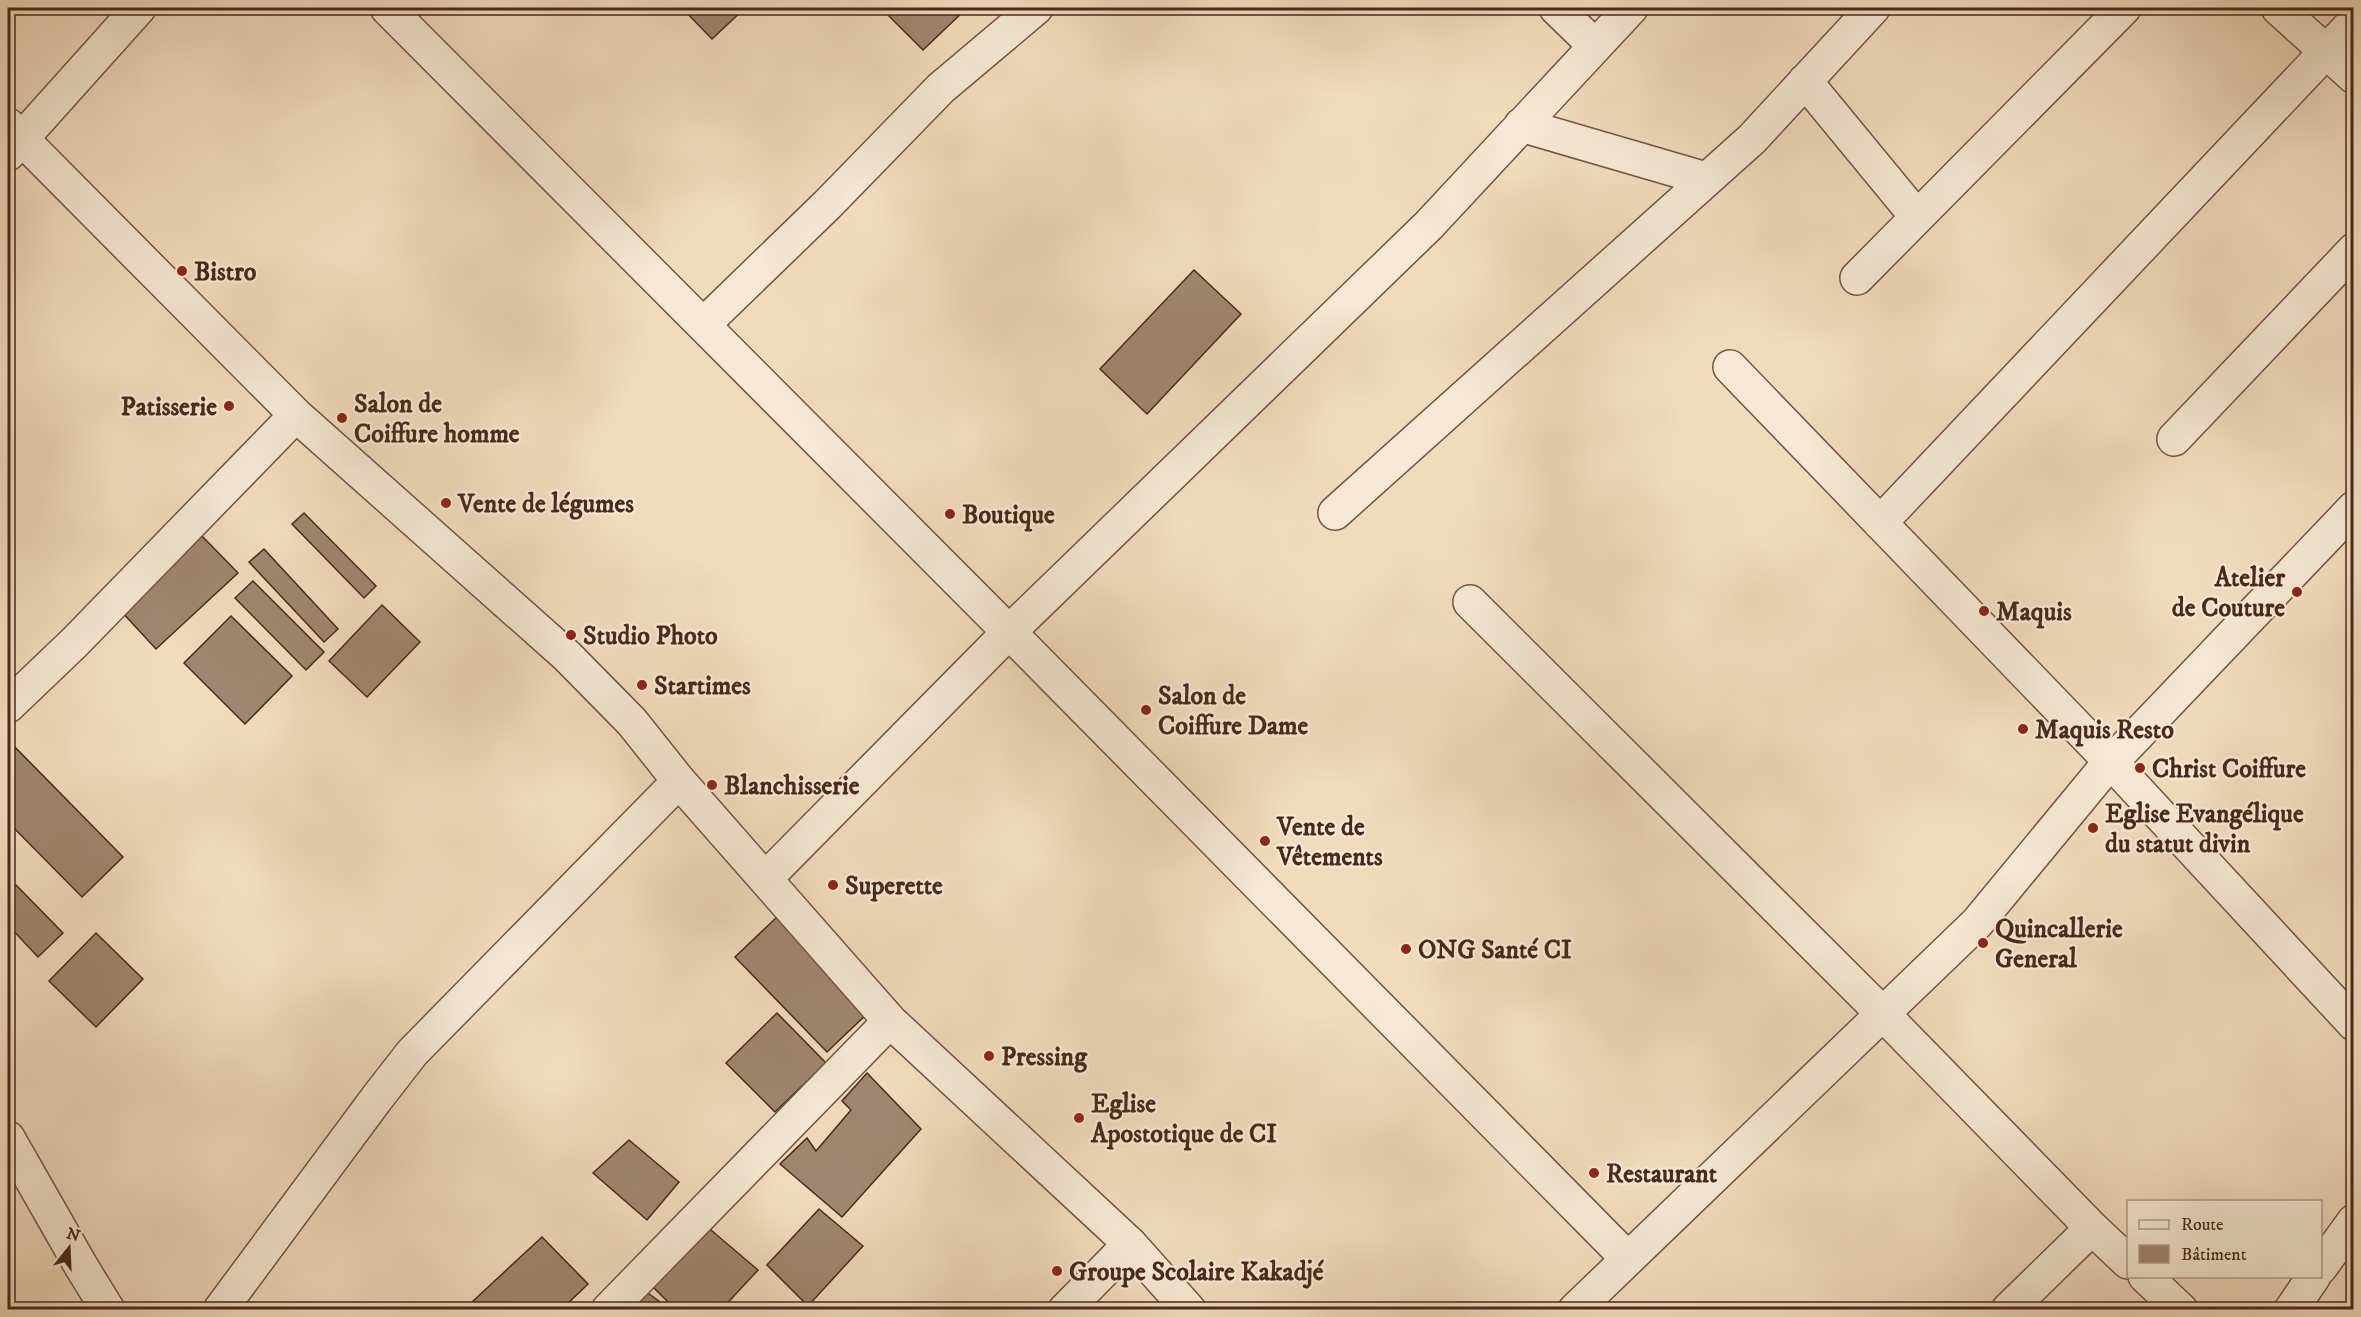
<svg xmlns="http://www.w3.org/2000/svg" width="2361" height="1317" font-family="'IM FELL DW Pica',serif">
<rect width="100%" height="100%" fill="#f1dbbd"/>
<filter id="stains"><feTurbulence type="fractalNoise" baseFrequency=".00333" numOctaves="4"/><feColorMatrix values="0 0 0 0 .2 0 0 0 0 .09 0 0 0 0 .02 0 0 0 .5 -.17"/></filter>
<radialGradient id="worn" r=".72"><stop offset=".6" stop-color="#630" stop-opacity="0"/><stop offset="1" stop-color="#630" stop-opacity=".3"/></radialGradient>
<!-- building -->
<path fill="#a08670" stroke="#48291c" stroke-width="1.5" d="M682,8H745L712,39Z
M881,8H967L923,50Z
M1194,270L1241,314L1147,414L1100,369Z
M304,513L376,586L364,598L292,524Z
M202,536L238,573L156,649L121,611Z
M264,549L338,629L324,642L249,562Z
M253,581L324,652L306,670L235,598Z
M382,605L420,642L367,697L329,661Z
M231,616L292,676L245,724L184,663Z
M8,740L123,857L82,897L8,822Z
M16,885L63,933L38,957L8,925V894Z
M778,916L869,1012L827,1052L735,957Z
M96,933L143,979L96,1027L49,981Z
M777,1013L826,1063L775,1112L726,1063Z
M867,1073L921,1129L842,1217L780,1164L807,1138L816,1151L851,1110L842,1101Z
M629,1140L679,1182L647,1220L593,1173Z
M819,1209L863,1246L808,1306L767,1265Z
M705,1225L758,1270L721,1310H676L650,1284Z
M542,1237L588,1284L561,1310H479L472,1302Z
M641,1288L671,1310H620Z"/>
<g fill="none" stroke-linecap="round" stroke-linejoin="round">
<!-- minor casing -->
<g stroke="#725644" stroke-width="36">
<path id="minor" d="M387,8L1009,632L1627,1258
M1556,8L1594,45
M2278,8L2354,77
M1805,81L1917,217
M8,125L296,415L567,656L632,722L679,781L890,1021L1130,1244L1189,1310
M1521,125L1706,179
M8,154L139,8
M1857,278L2124,8
M703,325L827,205L941,88L1036,8
M1730,367L2111,762L2354,1024
M2174,439L2354,250
M1335,513L1752,139L1873,8
M1880,523L2354,22
M1470,602L1883,1014L2092,1228L2128,1262
M8,706L74,643L296,415
M766,878L1009,632L1429,225L1631,8
M8,1138L81,1266L108,1310
M2320,1268L2354,1221
M2145,1276L2181,1310
M220,1310L377,1098L412,1053L679,781
M608,1310L890,1021
M1065,1310L1130,1244
M1575,1310L1977,923L2100,774L2354,508
M2008,1310L2092,1228
M2291,1310L2314,1276"/>
</g>
<!-- minor -->
<use href="#minor" stroke="#f6e8d4" stroke-width="33"/>
</g>
<!-- markers -->
<g fill="#8f2418" stroke="#f6e8d4" stroke-width="2">
<circle cx="182" cy="271" r="6"/>
<circle cx="229" cy="406" r="6"/>
<circle cx="342" cy="418" r="6"/>
<circle cx="446" cy="503" r="6"/>
<circle cx="950" cy="514" r="6"/>
<circle cx="2297" cy="592" r="6"/>
<circle cx="1984" cy="611" r="6"/>
<circle cx="571" cy="635" r="6"/>
<circle cx="642" cy="685" r="6"/>
<circle cx="1146" cy="710" r="6"/>
<circle cx="2023" cy="729" r="6"/>
<circle cx="2140" cy="768" r="6"/>
<circle cx="712" cy="785" r="6"/>
<circle cx="2093" cy="828" r="6"/>
<circle cx="1265" cy="841" r="6"/>
<circle cx="833" cy="885" r="6"/>
<circle cx="1983" cy="943" r="6"/>
<circle cx="1406" cy="949" r="6"/>
<circle cx="989" cy="1056" r="6"/>
<circle cx="1079" cy="1118" r="6"/>
<circle cx="1594" cy="1173" r="6"/>
<circle cx="1057" cy="1271" r="6"/>
</g>
<g text-anchor="middle" stroke-width="4.5" stroke-linejoin="round" paint-order="stroke">
<!-- poi labels -->
<g font-size="26" font-weight="bold" fill="#48291c" stroke="#f6e8d4" text-anchor="start">
<text x="194" y="280">Bistro</text>
<text x="354" y="412">Salon de<tspan x="354" dy="30">Coiffure homme</tspan></text>
<text x="217" y="415" text-anchor="end">Patisserie</text>
<text x="458" y="512">Vente de légumes</text>
<text x="962" y="523">Boutique</text>
<text x="2285" y="586" text-anchor="end">Atelier<tspan x="2285" dy="30">de Couture</tspan></text>
<text x="1996" y="620">Maquis</text>
<text x="583" y="644">Studio Photo</text>
<text x="654" y="694">Startimes</text>
<text x="1158" y="704">Salon de<tspan x="1158" dy="30">Coiffure Dame</tspan></text>
<text x="2035" y="738">Maquis Resto</text>
<text x="2152" y="777">Christ Coiffure</text>
<text x="724" y="794">Blanchisserie</text>
<text x="2105" y="822">Eglise Evangélique<tspan x="2105" dy="30">du statut divin</tspan></text>
<text x="1277" y="835">Vente de<tspan x="1277" dy="30">Vêtements</tspan></text>
<text x="845" y="894">Superette</text>
<text x="1995" y="937">Quincallerie<tspan x="1995" dy="30">General</tspan></text>
<text x="1418" y="958">ONG Santé CI</text>
<text x="1001" y="1065">Pressing</text>
<text x="1091" y="1112">Eglise<tspan x="1091" dy="30">Apostotique de CI</tspan></text>
<text x="1606" y="1182">Restaurant</text>
<text x="1069" y="1280">Groupe Scolaire Kakadjé</text>
</g>
</g>
<!-- margin -->
<rect width="2361" height="1317" fill="none" stroke="#f1dbbd" stroke-width="30"/>
<rect x="9" y="9" width="2343" height="1299" fill="none" stroke="#48291c" stroke-width="3"/>
<rect x="15" y="15" width="2331" height="1287" fill="none" stroke="#48291c" stroke-width="1.5"/>
<!-- legend -->
<rect x="2127" y="1200" width="195" height="78" fill="#f6e8d4" stroke="#b09c8a" stroke-width="1.5"/>
<rect x="2139" y="1220" width="30" height="9" fill="#f6e8d4" stroke="#b09c8a" stroke-width="1.5"/>
<text x="2181" y="1230" font-size="18" fill="#48291c">Route</text>
<rect x="2139" y="1245" width="30" height="18" fill="#a08670" stroke="#b09c8a" stroke-width="1.5"/>
<text x="2181" y="1260" font-size="18" fill="#48291c">Bâtiment</text>
<!-- north arrow -->
<g transform="translate(69 1248) rotate(18)" stroke="#f6e8d4" stroke-width="4.5" paint-order="stroke">
<path d="M0-4.5L10 22L0 15L-10 22Z" fill="#48291c"/>
<text y="-9" font-size="16" font-weight="bold" text-anchor="middle" fill="#48291c">N</text>
</g>
<rect width="100%" height="100%" filter="url(#stains)"/>
<rect width="100%" height="100%" fill="url(#worn)"/>
</svg>
